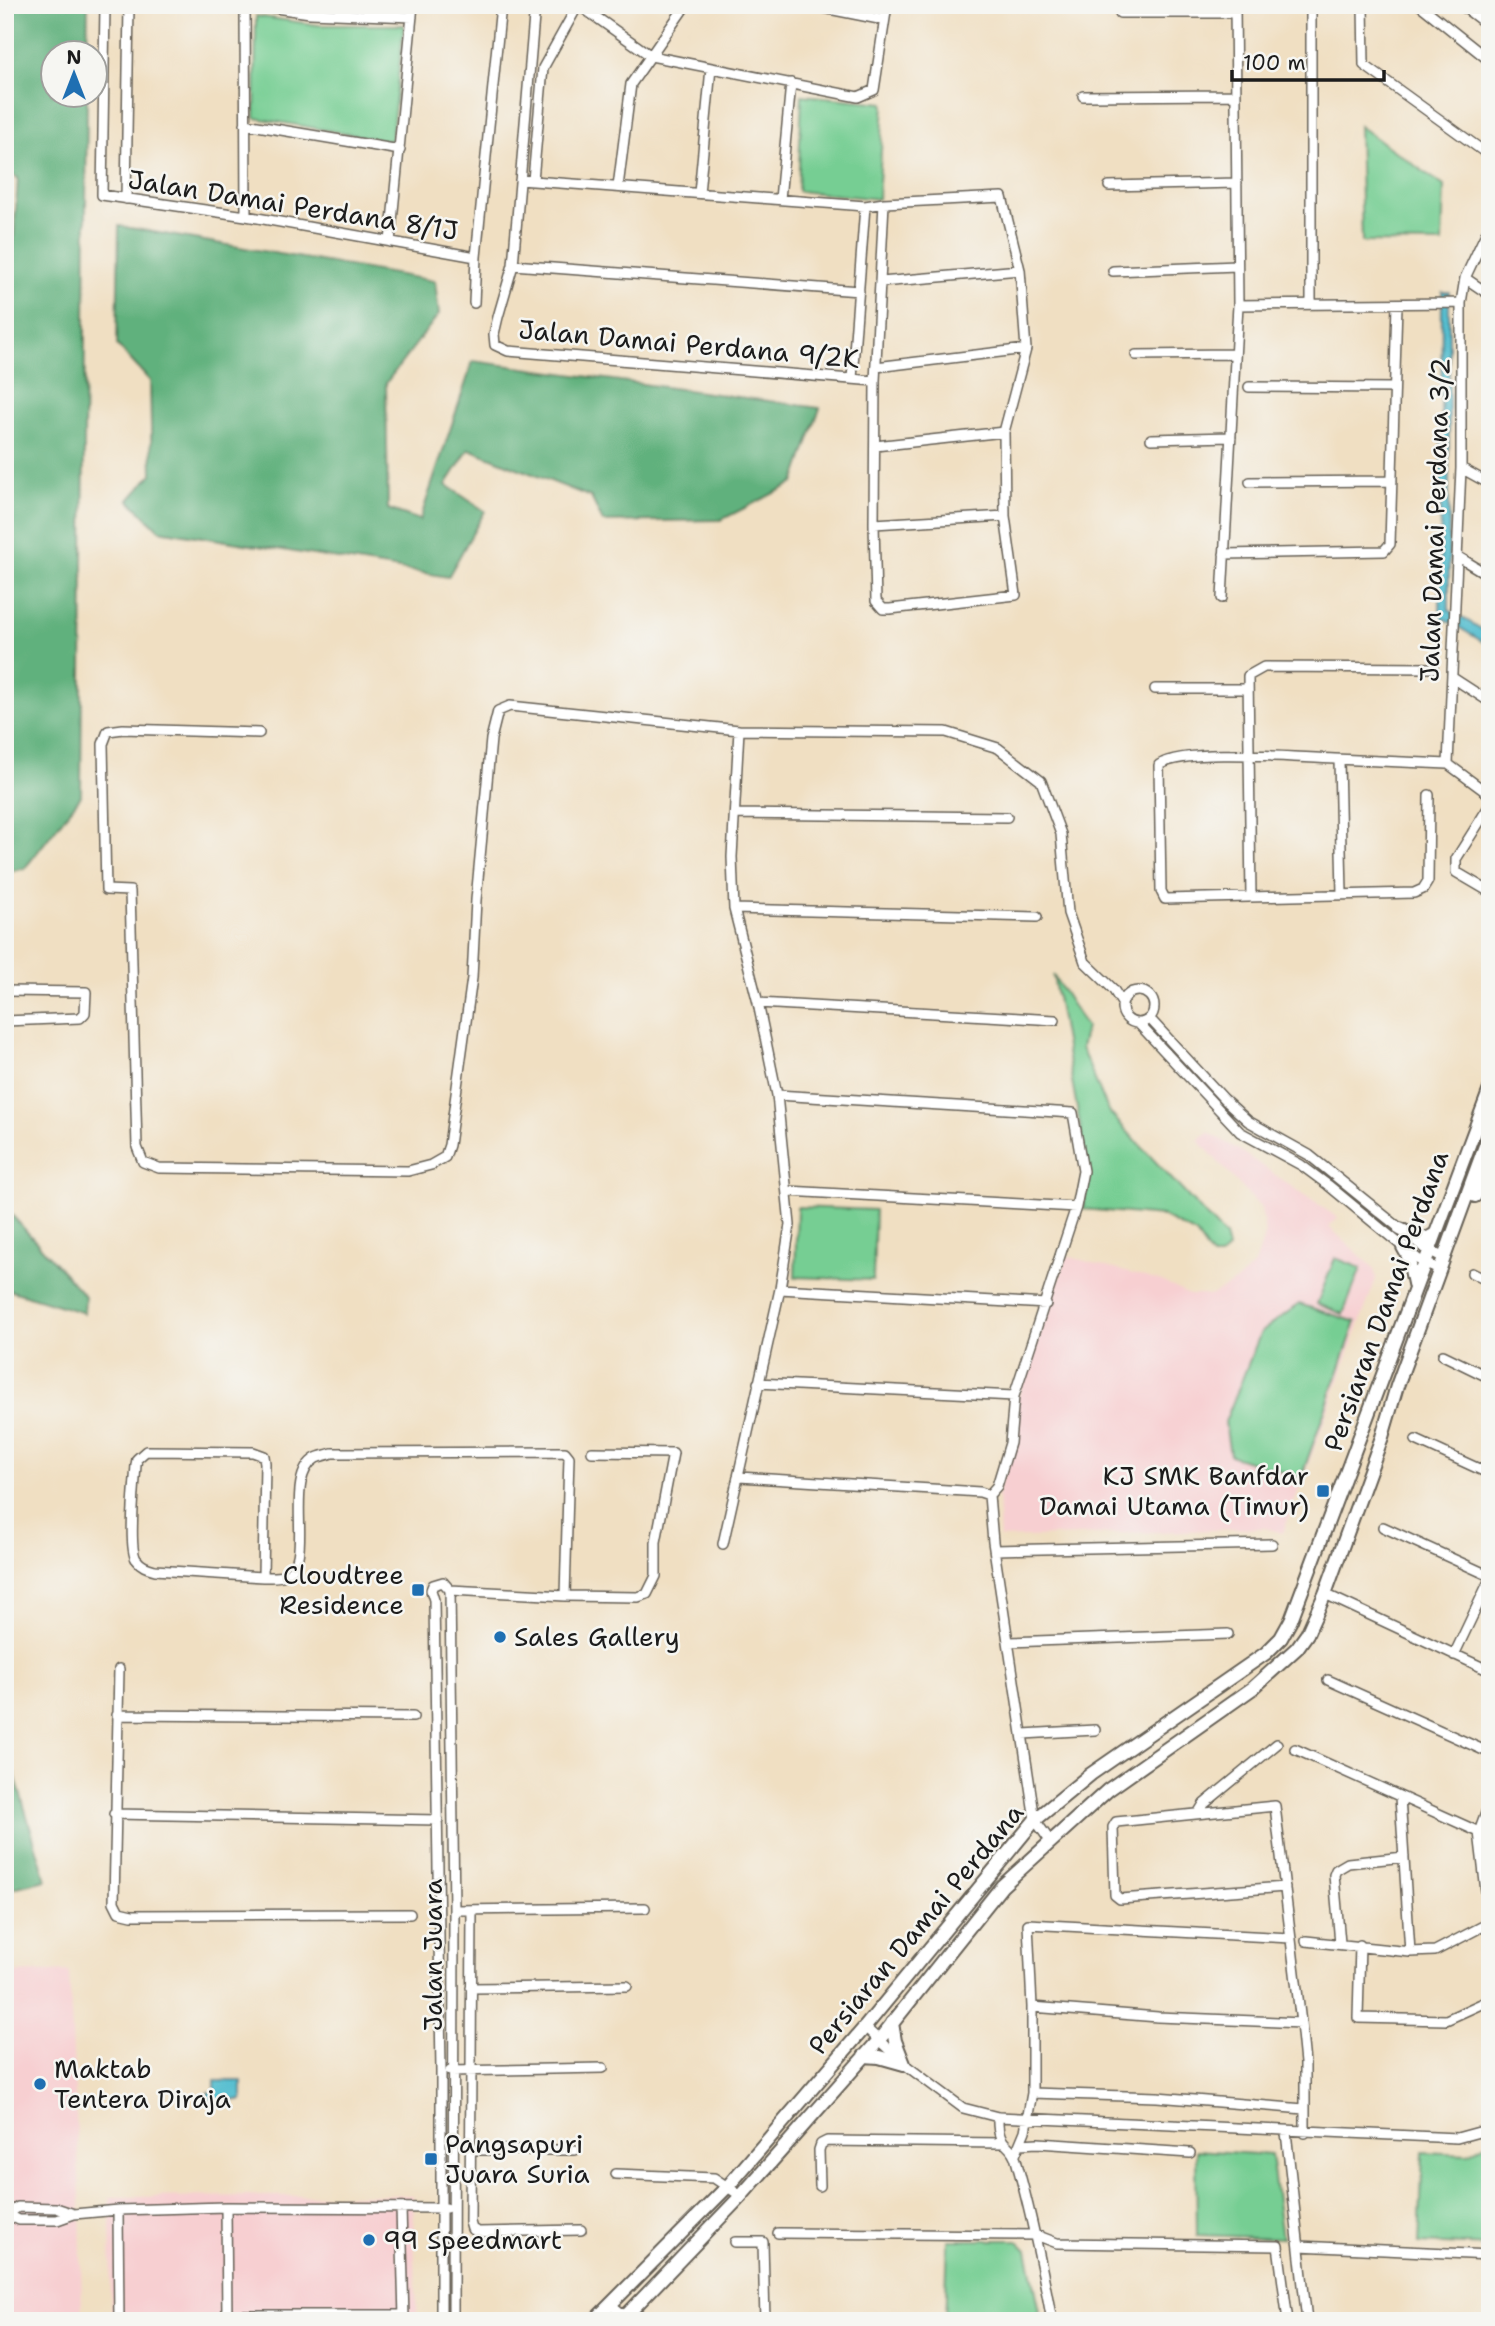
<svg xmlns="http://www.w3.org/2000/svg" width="1495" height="2326" font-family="'Shantell Sans',sans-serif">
<rect width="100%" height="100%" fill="#f6f6f2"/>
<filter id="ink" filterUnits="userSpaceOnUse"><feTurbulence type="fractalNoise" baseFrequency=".0143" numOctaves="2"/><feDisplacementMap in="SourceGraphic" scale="14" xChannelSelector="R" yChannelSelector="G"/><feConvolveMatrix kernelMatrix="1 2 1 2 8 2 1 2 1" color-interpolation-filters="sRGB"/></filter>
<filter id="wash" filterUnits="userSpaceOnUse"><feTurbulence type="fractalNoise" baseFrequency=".00686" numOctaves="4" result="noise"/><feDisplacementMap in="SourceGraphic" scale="28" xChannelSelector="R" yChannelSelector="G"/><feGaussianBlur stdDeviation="1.57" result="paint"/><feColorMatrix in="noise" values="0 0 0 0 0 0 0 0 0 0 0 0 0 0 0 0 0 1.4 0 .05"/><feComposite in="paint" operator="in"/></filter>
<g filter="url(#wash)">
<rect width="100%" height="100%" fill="#f0dfc2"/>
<!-- built -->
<path fill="#f7cfd1" d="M1208,1132L1239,1150L1338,1218L1329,1227L1374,1268L1376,1279L1283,1533L1265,1528L1000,1538L998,1491L1015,1442L1016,1403L1067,1256L1163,1282L1189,1295H1212L1237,1281L1255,1264L1265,1234L1261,1208L1198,1140Z
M69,1971L80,2195L82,2321H5V1973Z
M413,2195L417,2321H111L110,2197Z"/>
<!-- green -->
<path fill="#76ce93" stroke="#497558" stroke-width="2" d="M256,16L318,25H404L391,141L255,118Z
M802,95L884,103L878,199L798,191Z
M1359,126L1444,186L1442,243L1362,242Z
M1053,975L1086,1027L1081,1048L1109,1112L1225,1236L1228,1249L1220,1257H1212L1196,1234L1162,1216L1083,1209L1089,1175Z
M797,1207L875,1210L873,1280L795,1277Z
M1335,1258L1361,1268L1343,1314L1317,1304Z
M1299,1304L1356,1322L1301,1478L1230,1455L1225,1422L1261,1332Z
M1490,2141V2246L1419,2243L1423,2152L1468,2154Z
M1196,2150L1271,2155L1282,2238L1197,2235Z
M948,2240H1017L1027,2250L1040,2311L1032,2320L945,2321Z"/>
<!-- forest -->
<path fill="#60b17d" stroke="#3e664c" stroke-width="2" d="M5,5H88L87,52H52V94L87,95L81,796L25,868L5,873V365L18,178L5,171Z
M119,226L435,281L439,314L386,383L388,509L420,520L473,361L820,408L794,483L721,520L603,522L591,497L469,449L446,485L485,511L448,577L159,530L129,500L152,474L150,381L117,345Z
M5,1211L9,1212L85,1296L84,1313L5,1289Z
M5,1768L14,1772L46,1880L5,1890Z"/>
<!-- water -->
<path fill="#53bdcf" stroke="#386c76" stroke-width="2" d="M1442,292H1449V610L1490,634V646L1440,616Z
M215,2081H242V2100H208V2092H215Z"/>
</g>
<g filter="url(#ink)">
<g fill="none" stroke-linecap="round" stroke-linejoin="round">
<!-- street casing -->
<g stroke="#666056" stroke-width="12">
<path id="street" d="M105,5L102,195L246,216L476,257L501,5
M245,5L246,216
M255,5L310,13L412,17
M535,5L513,265L498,317L494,334L495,345L508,351L875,381
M579,5L651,56L858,97L874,90L887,5
M809,5L884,20
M1363,5L1364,65L1490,156
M1420,5L1490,61
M1461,5L1490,27
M1120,13H1235
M1083,96L1236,95
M245,124L400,150
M520,180L865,206L884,203L1002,197L1020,270L1026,349L1004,432L1005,516L1016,595L890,609H883L876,601L874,524L875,381L884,203
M533,180L543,68L578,5
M1109,186L1237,183
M618,187L631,84L686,5
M699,193L711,68
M126,199L129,5
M780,199L791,83
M390,242L413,5
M513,265L859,291
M1113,271L1237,266
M1465,278L1490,295
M881,282L1020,270
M474,303L476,257
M1311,303V5
M1238,305L1461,303
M1136,355L1235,354
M876,367L1026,349
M852,379L865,206
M1249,387L1394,388
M1151,439L1231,437
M875,446L1004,432
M1461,468L1490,484
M1250,482L1392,481
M874,524L1005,516
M1224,554L1384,551L1390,544L1397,304
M1457,556L1490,576
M1222,598L1238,305L1235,5
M1453,678L1490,702
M1155,689H1247
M259,733L123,729L108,731L103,744L106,890L130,891L137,1147L143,1162L159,1168L408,1171L431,1165L445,1157L449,1145L472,978L476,900L491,739L498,711L510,706L739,730L946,732L998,748L1041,781L1061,834L1068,913L1085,962L1113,989L1122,1003
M1339,760L1342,894
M1448,764L1461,468V303L1465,278L1490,225
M1448,764L1490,795
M1429,795L1428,881L1423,889L1414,893L1165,899L1161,891L1159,765C1187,747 1297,758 1335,759C1373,761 1410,762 1448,764
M1490,805L1456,859V872L1490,892
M735,814L1007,817
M1251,897L1248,676L1264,667L1433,668
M734,909L1037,917
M1122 1007a16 16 0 1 1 32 0a16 16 0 1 1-32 0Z
M5,991L86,992L85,1013L80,1018L5,1021
M758,1003L1055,1020
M1150,1019L1224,1099L1248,1121L1309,1155L1423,1247L1444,1258
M1139,1024L1240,1132L1301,1165L1328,1185L1419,1260L1439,1269
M777,1095L1073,1113L1083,1171L1076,1207L1014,1396L1010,1443L997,1486L989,1495
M788,1191L1076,1207
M1472,1273L1490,1282
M780,1289L1046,1304
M1443,1355L1490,1378
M758,1383L1014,1396
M1416,1440L1490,1474
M739,1477L980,1492L989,1495
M989,1495L993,1542L1035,1820L1050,1841
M1383,1527L1490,1576
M723,1544L780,1289L790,1225L777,1095L758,1003L734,909L732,857L739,730
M995,1550L1272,1544
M263,1577L265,1463L264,1456L253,1452L146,1451L137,1459L136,1465C135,1483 128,1546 136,1559C141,1566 147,1568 155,1570L263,1577C270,1577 279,1578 285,1575C317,1562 281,1478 316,1458C320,1456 327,1455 332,1453L565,1452L569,1457L565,1596
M450,1590L454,1910L453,2321
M1325,1594L1490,1671
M1009,1642L1228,1634
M1454,1655L1490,1579
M119,1669L114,1902L119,1912L132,1915L410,1914
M1328,1680L1490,1753
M117,1715L413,1717
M1023,1734L1095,1730
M1295,1749L1479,1832
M1400,1797L1410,1952
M1490,1802L1479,1832L1490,1925
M1199,1812L1204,1804L1277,1744
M114,1814L438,1820
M1285,1887L1120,1899L1115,1895L1113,1827L1116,1822L1275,1806L1301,2023L1305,2063V2133
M454,1910L645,1908
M472,1911L470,2222L472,2229L478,2232L581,2230
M1306,1941L1410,1952L1435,1951L1489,1923
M1340,1943L1334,1875L1336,1870L1348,1863L1404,1857
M1360,1945L1358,2018L1446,2020L1490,2000
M471,1988L627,1986
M1032,2007L1158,2017L1301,2023
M865,2027L904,2064L963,2108L998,2117L1457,2138L1490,2129
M450,2071L603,2068
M1032,2093L1157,2097L1304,2109
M998,2117C997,2150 1011,2140 1016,2160C1031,2213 1042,2266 1052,2321
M1286,2132L1307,2321
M1020,2144L1038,2143L1190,2153
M472,2150H575
M1015,2155L1025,2131L1032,2093V2007L1028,1924L1291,1938
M615,2174L714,2178L741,2196
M820,2186L819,2150L821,2144L827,2141L1002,2143
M226,2207L227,2320
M401,2208L404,2318
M5,2213L19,2220H57L74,2214L118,2210
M9,2214L18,2207L56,2208L74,2214
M778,2233L1036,2235L1057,2243L1278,2246L1288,2321
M735,2242H763L765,2321
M1299,2246L1490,2255
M610,2304L631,2321
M227,2315H404
M119,2321L118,2210L226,2207L446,2208
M441,2321V2071L434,1600L431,1590L433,1585L443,1582L450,1590L565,1596L638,1597L647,1594L656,1576V1542L673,1453L592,1452"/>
</g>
<!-- secondary casing -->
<g stroke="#666056" stroke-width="16">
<path id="secondary" d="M1475,1196L1490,1157
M1400,1229C1414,1236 1423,1244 1436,1233
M1403,1247L1408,1256L1415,1288
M892,2023L895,2041L904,2064
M864,2056L879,2057L904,2064
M594,2321L729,2185L865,2027L1035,1820L1091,1774L1266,1653L1281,1638L1291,1620L1490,1089
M621,2321L741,2196L879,2040L1002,1886L1108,1790L1253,1688L1297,1648L1307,1634L1325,1594L1382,1437L1397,1386L1490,1132"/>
</g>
<!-- street -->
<use href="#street" stroke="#fff" stroke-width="9"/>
<!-- secondary -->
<use href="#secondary" stroke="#fff" stroke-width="12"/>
</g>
</g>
<!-- markers -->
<g fill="#1f6fb2" stroke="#f6f6f2" stroke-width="2.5">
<rect x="1316" y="1484" width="14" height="14" rx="3.5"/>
<rect x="411" y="1583" width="14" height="14" rx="3.5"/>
<circle cx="500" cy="1637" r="7"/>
<circle cx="40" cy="2084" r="7"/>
<rect x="424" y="2152" width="14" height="14" rx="3.5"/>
<circle cx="369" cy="2240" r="7"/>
</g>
<g text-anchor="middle" stroke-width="5" stroke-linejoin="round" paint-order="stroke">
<!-- street labels -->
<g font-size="26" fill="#1c1c1c" stroke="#f6f6f2">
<text transform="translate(293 205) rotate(9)" y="9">Jalan Damai Perdana 8/1J</text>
<text transform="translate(689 344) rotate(5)" y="9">Jalan Damai Perdana 9/2K</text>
<text transform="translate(1435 520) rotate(-88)" y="9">Jalan Damai Perdana 3/2</text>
<text transform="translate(1386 1301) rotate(-70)" y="9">Persiaran Damai Perdana</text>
<text transform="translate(916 1929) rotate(-50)" y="9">Persiaran Damai Perdana</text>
<text transform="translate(433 1955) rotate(-90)" y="9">Jalan Juara</text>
</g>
<!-- poi labels -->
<g font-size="26" fill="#1c1c1c" stroke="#f6f6f2" text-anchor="start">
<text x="1309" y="1485" text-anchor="end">KJ SMK Banfdar<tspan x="1309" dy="30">Damai Utama (Timur)</tspan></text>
<text x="404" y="1584" text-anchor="end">Cloudtree<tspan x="404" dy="30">Residence</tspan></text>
<text x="514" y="1646">Sales Gallery</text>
<text x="54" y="2078">Maktab<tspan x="54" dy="30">Tentera Diraja</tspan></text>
<text x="445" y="2153">Pangsapuri<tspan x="445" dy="30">Juara Suria</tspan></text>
<text x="383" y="2249">99 Speedmart</text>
</g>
</g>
<!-- margin -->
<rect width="1495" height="2326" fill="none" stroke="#f6f6f2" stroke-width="28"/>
<!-- north arrow -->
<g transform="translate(74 74)"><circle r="33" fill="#f6f6f2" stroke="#9f9f9c" stroke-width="2"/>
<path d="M0-5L12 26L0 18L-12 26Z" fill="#1f6fb2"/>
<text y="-10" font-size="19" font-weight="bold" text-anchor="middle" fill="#1c1c1c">N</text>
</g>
<!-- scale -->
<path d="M1232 70v10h152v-10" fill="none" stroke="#1c1c1c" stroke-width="3.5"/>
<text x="1243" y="70" font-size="21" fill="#1c1c1c" stroke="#f6f6f2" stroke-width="5" paint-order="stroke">100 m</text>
</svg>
